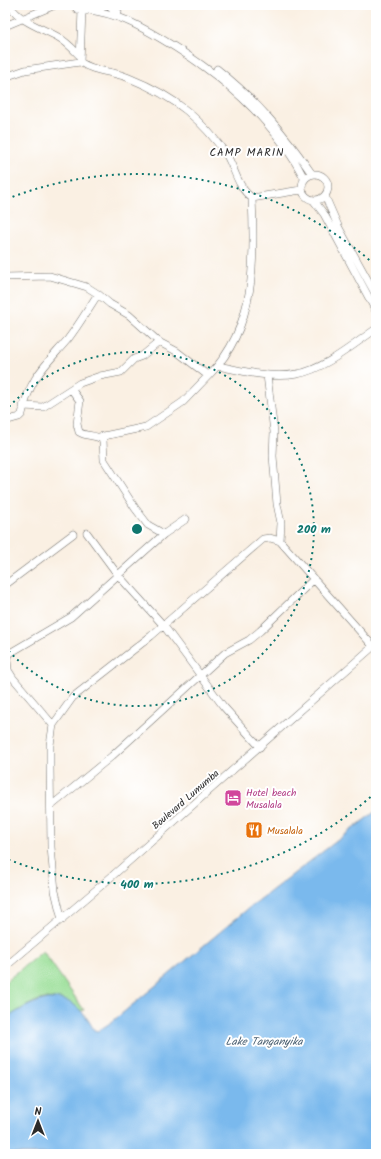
<svg xmlns="http://www.w3.org/2000/svg" width="381" height="1159" font-family="Kalam,sans-serif">
<rect width="100%" height="100%" fill="#fff"/>
<filter id="ink" filterUnits="userSpaceOnUse"><feTurbulence type="fractalNoise" baseFrequency=".025" numOctaves="2"/><feDisplacementMap in="SourceGraphic" scale="8" xChannelSelector="R" yChannelSelector="G"/><feConvolveMatrix kernelMatrix="1 2 1 2 8 2 1 2 1" color-interpolation-filters="sRGB"/></filter>
<filter id="wash" filterUnits="userSpaceOnUse"><feTurbulence type="fractalNoise" baseFrequency=".012" numOctaves="4" result="noise"/><feDisplacementMap in="SourceGraphic" scale="16" xChannelSelector="R" yChannelSelector="G"/><feGaussianBlur stdDeviation="0.9" result="paint"/><feColorMatrix in="noise" values="0 0 0 0 0 0 0 0 0 0 0 0 0 0 0 0 0 1.4 0 .05"/><feComposite in="paint" operator="in"/></filter>
<g filter="url(#wash)">
<rect width="100%" height="100%" fill="#faf0e3"/>
<!-- green -->
<path fill="#99de96" stroke="#628460" d="M43,951L84,1010L81,1011C51,987 34,1001 5,1019V982Z"/>
<!-- water -->
<path fill="#7ab9ed" stroke="#52728c" d="M376,811V1154H5V1019C41,996 70,984 94,1030L98,1031L113,1021L250,907Z"/>
</g>
<g filter="url(#ink)">
<g fill="none" stroke-linecap="round" stroke-linejoin="round">
<!-- minor casing -->
<g stroke="#73706b" stroke-width="8">
<path id="minor" d="M9,5C22,23 40,27 58,37C67,42 73,49 80,56
M74,5L77,9L86,11L95,5
M108,5L118,12
M82,10L80,62C94,72 113,71 129,78C149,86 170,97 187,111C201,123 215,138 226,154C235,168 237,187 252,198L301,190
M90,10C117,14 136,24 160,38C218,72 273,117 304,178
M5,26L55,5
M217,69C256,100 284,133 312,174
M5,77L25,70L80,62
M302 187a13 13 0 1 1 26 0a13 13 0 1 1-26 0Z
M325,196L339,228L376,295
M314,201L324,214L376,311
M5,277L50,276L87,287L98,294L110,304L129,315L159,342L176,351L206,374H210C256,327 255,259 252,198
M218,366C243,371 271,379 297,374C323,370 354,344 376,329
M267,375L274,432L273,456L277,504L281,523L280,541
M71,389L80,401L77,424L79,432C86,437 95,434 103,440L104,460L135,508L148,525L164,534L186,519
M23,406L43,407L80,383L100,376L121,372L134,359L142,356L159,342
M5,421L19,417L22,414C30,377 45,366 68,339C79,325 88,309 98,294
M99,437L146,427L183,402L210,374
M87,533L118,575L164,626L223,706L260,747
M5,585L73,534
M53,725L13,678L8,670L7,659L10,653L71,617L164,534
M51,806L112,756L225,653L249,640L260,631L314,579
M62,920L55,891L51,847L50,766V745L53,725L73,697L151,636L263,539L270,538L280,541L373,646
M5,967L103,884L376,644"/>
</g>
<!-- minor -->
<use href="#minor" stroke="#fff" stroke-width="7"/>
</g>
</g>
<!-- distance rings -->
<g fill="none" stroke="#0f766e" stroke-width="2" stroke-dasharray="2 4">
<path d="M5 411A177 177 0 1 1 5 647"/>
<path d="M375 793A355 355 0 0 1 7 859M7 199A355 355 0 0 1 375 265"/>
</g>
<!-- icons -->
<defs>
<g id="hotel-square" transform="scale(0.9)"><rect x="-9" y="-9" width="18" height="18" rx="4" fill="#d1479c" stroke="#fff"/><path d="M-6-4.5h1.5V1H6V5H4.5V3h-9V5H-6ZM-4 0a1.8 1.8 0 1 1 3.6 0ZM.5 0V-2.5h3Q6-2.5 6 0Z" fill="#fff"/></g>
<g id="restaurant-square" transform="scale(0.9)"><rect x="-9" y="-9" width="18" height="18" rx="4" fill="#e8710a" stroke="#fff"/><path d="M-5-6h1v4h1v-4h1v4h1v-4h1v5L-1.5 .5V6h-2V.5L-5-1ZM5-6V6H3V1.5H1.5Q1.5-4 5-6Z" fill="#fff"/></g>
</defs>
<g fill-rule="evenodd">
<use href="#hotel-square" x="233" y="798"/>
<use href="#restaurant-square" x="254" y="830"/>
</g>
<g text-anchor="middle" stroke-width="4" stroke-linejoin="round" paint-order="stroke">
<!-- hotel labels -->
<g font-size="10" fill="#b23c85" stroke="#fff" text-anchor="start">
<text x="246" y="796">Hotel beach<tspan x="246" dy="12">Musalala</tspan></text>
</g>
<!-- street labels -->
<g font-size="10" fill="#2b2b2b" stroke="#fff">
<text transform="translate(185 799) rotate(-41)" y="4">Boulevard Lumumba</text>
</g>
<!-- food labels -->
<g font-size="10" fill="#c56008" stroke="#fff" text-anchor="start">
<text x="267" y="834">Musalala</text>
</g>
<!-- neighbourhood labels -->
<g font-size="11" letter-spacing="1" fill="#2b2b2b" stroke="#fff">
<text x="247" y="156">CAMP MARIN</text>
</g>
<!-- water labels -->
<g font-size="11" font-style="italic" fill="#475d6f" stroke="#fff">
<text x="264" y="1045">Lake Tanganyika</text>
</g>
</g>
<circle cx="137" cy="529" r="6" fill="#0f766e" stroke="#fff" stroke-width="2"/>
<g font-size="12" text-anchor="middle" font-weight="bold" fill="#0f766e" stroke="#fff" stroke-width="4" stroke-linejoin="round" paint-order="stroke">
<text x="314" y="533">200 m</text>
<text x="137" y="888">400 m</text>
</g>
<!-- margin -->
<rect width="381" height="1159" fill="none" stroke="#fff" stroke-width="20"/>
<!-- north arrow -->
<g transform="translate(38 1121)" stroke="#ffffff" stroke-width="3" paint-order="stroke">
<path d="M0-3L7 15L0 10L-7 15Z" fill="#2b2b2b"/>
<text y="-6" font-size="11" font-weight="bold" text-anchor="middle" fill="#2b2b2b">N</text>
</g>
</svg>
